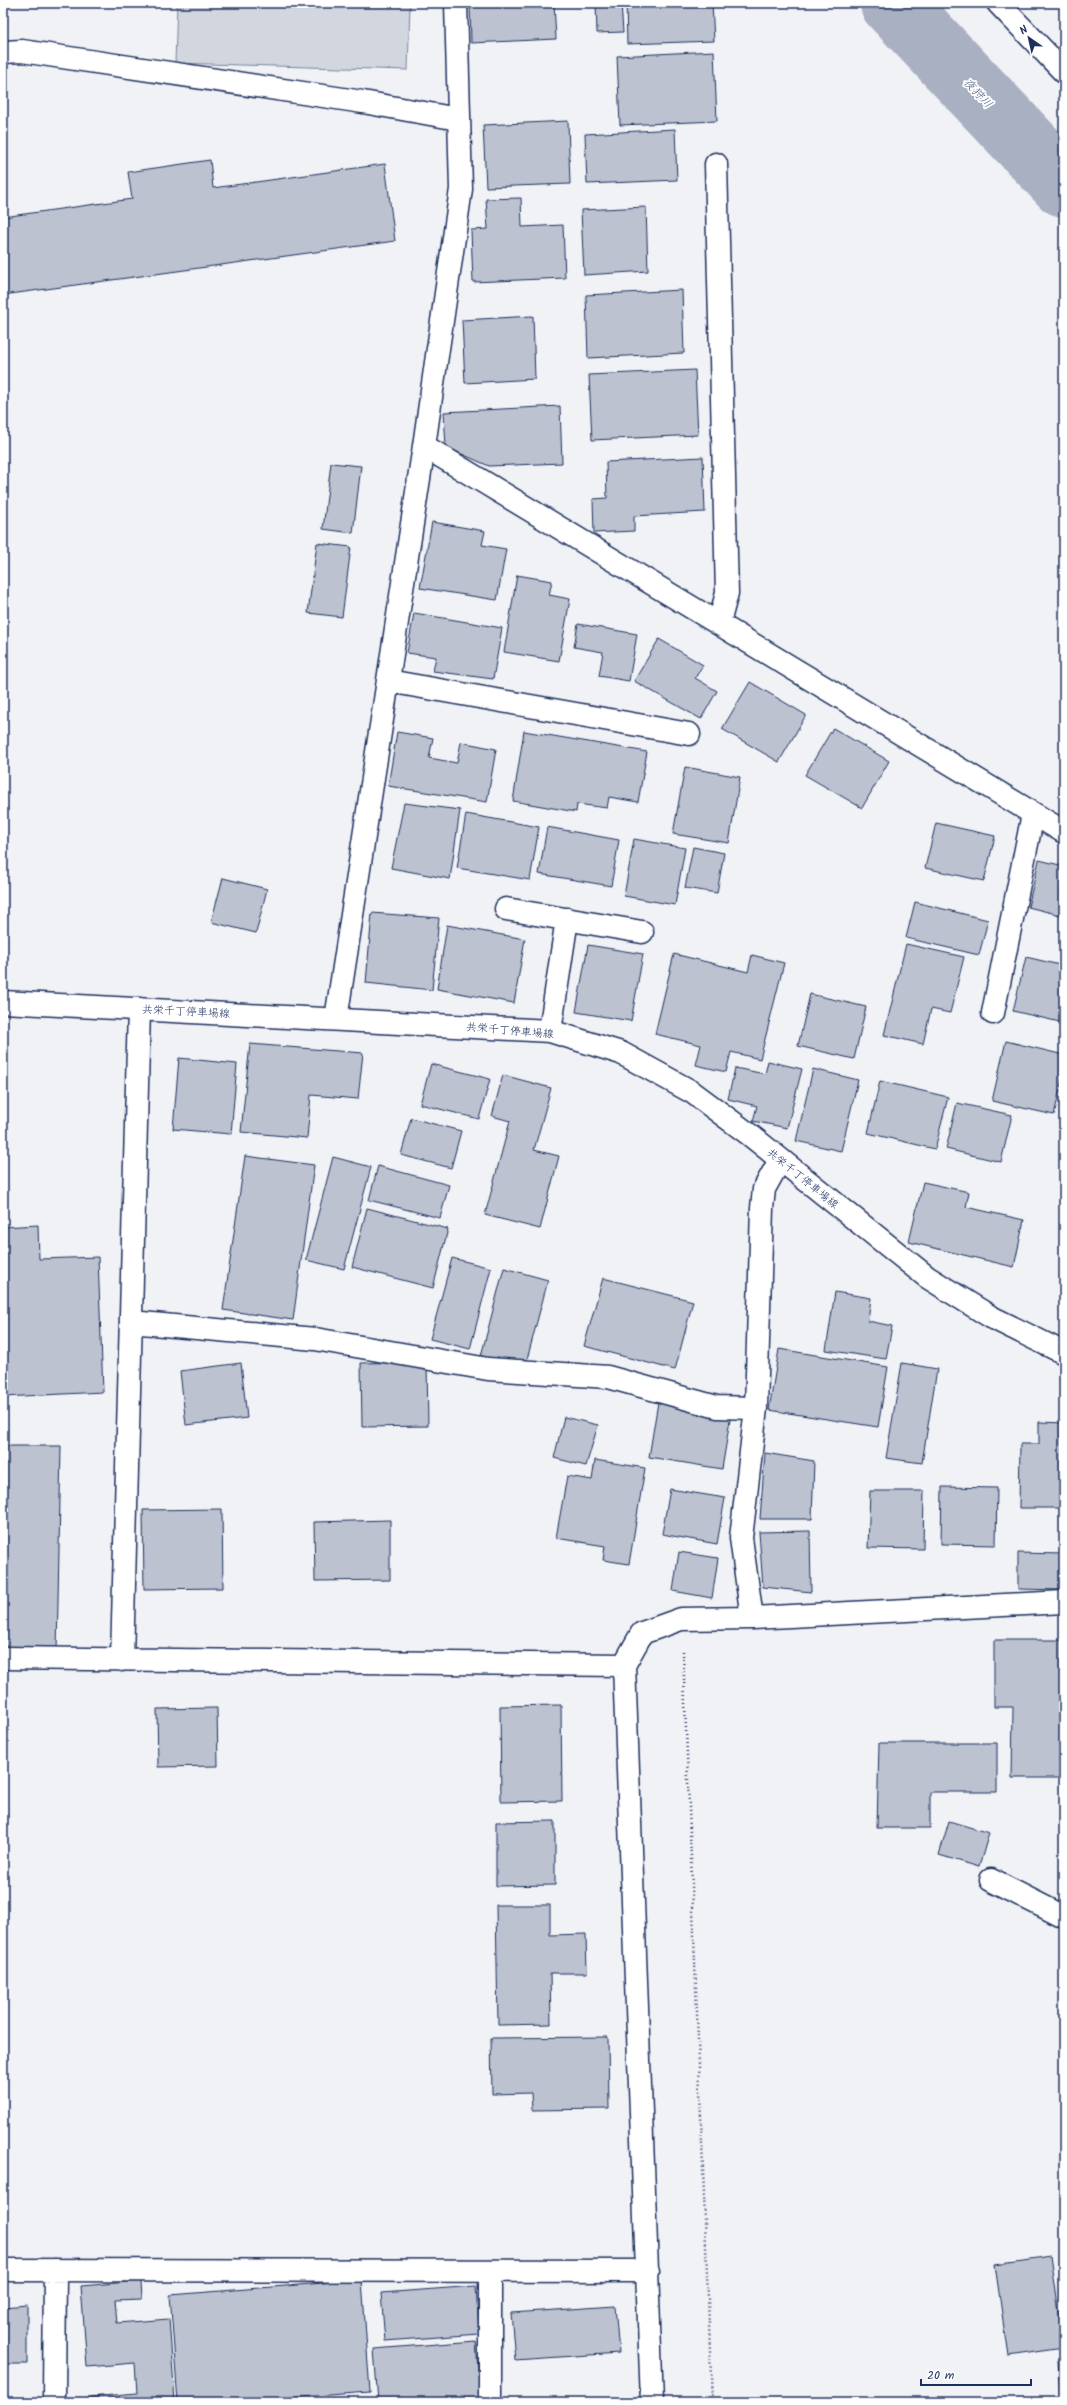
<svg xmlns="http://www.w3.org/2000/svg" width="1067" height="2405" font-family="Kalam,'Klee One',sans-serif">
<rect width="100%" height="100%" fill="#f1f2f5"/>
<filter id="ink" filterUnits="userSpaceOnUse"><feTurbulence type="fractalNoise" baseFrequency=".025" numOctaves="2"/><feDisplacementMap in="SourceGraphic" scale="8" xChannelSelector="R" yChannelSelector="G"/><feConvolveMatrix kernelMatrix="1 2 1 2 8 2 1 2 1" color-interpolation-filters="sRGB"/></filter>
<g filter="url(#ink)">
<!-- green -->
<path fill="#d2d6df" stroke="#76829e" d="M177,3H410L408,70L175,63Z"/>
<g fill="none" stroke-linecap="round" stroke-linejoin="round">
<!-- river -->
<path stroke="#a8b0c2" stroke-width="66" d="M893,3L1064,184"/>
</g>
<!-- building -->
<path fill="#bcc2d0" stroke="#1b2f5e" d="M470,3H554L556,39L471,43Z
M596,3H621L623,32L597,33Z
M626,3H712L714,41L627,44Z
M714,51L717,121L620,125L617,56Z
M568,121L570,184L486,187L483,125Z
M675,129L677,180L587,184L585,134Z
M210,160L213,188L385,164L395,241L3,295V217L132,199L128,172Z
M521,198L522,227L563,225L565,278L473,282L471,230L488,229L486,199Z
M646,207L648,271L584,275L581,210Z
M682,290L684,353L588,358L586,295Z
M533,316L535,379L465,383L462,320Z
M695,370L698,435L592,440L589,375Z
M560,406L562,463L489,466L446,447L444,412Z
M703,457L705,512L634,516V531L594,533L593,499L607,498L606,462Z
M331,463L361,466L353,533L323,529Z
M432,522L485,531L482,545L506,549L497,600L420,588Z
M317,543L351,547L342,617L308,613Z
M517,575L552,581L549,595L570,599L559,661L504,652Z
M414,613L502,628L493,679L433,671L436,657L407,653Z
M578,624L637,634L629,681L599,676L603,652L574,647Z
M659,639L703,665L695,678L717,691L701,719L634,681Z
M750,682L806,715L779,762L722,729Z
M833,728L889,761L862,808L805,775Z
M524,731L647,752L638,802L609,797L607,808L577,804L576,812L513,801Z
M397,732L433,738L429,758L457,763L461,742L496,749L487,802L388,786Z
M685,767L740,777L729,843L673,834Z
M404,803L460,810L450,879L391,868Z
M466,814L539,827L530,880L457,868Z
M936,823L995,836L984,881L925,868Z
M547,827L619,840L611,886L539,874Z
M634,839L685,848L675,905L624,896Z
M693,847L724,853L717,893L685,888Z
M1039,860L1064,866V916L1028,907Z
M223,878L267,889L256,933L211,922Z
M915,902L988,920L979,955L906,938Z
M372,913L439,918L432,990L366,983Z
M447,925L525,939L514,1003L437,989Z
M906,944L964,957L950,1013L931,1009L923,1044L884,1035Z
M588,945L643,954L631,1021L576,1012Z
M674,954L748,972L752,955L784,963L760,1059L731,1052L726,1072L696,1065L701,1045L655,1034Z
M1026,957L1064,966V1023L1013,1011Z
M810,994L866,1007L854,1059L798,1046Z
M1006,1041L1064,1055V1071L1054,1115L992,1101Z
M250,1044L363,1053L358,1099L311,1095L307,1138L241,1132Z
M179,1058L237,1064L231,1134L173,1129Z
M768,1061L802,1069L787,1128L753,1121L757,1106L728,1099L735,1068L765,1074Z
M431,1064L490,1079L479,1119L420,1104Z
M813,1069L858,1080L841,1151L796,1141Z
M503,1075L551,1088L534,1150L559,1156L540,1229L485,1215L510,1121L492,1116Z
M880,1081L948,1097L935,1149L868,1133Z
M957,1103L1012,1115L1001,1162L946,1149Z
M411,1118L461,1131L451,1168L401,1155Z
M245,1156L314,1165L293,1320L223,1310Z
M333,1157L371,1167L344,1269L306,1260Z
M378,1166L449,1185L440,1218L369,1200Z
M923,1182L969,1192L966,1207L1024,1220L1014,1267L909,1242Z
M367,1208L448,1229L433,1288L352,1267Z
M38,1225L39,1259L98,1257L103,1392L3,1397V1227Z
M452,1258L491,1268L470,1349L430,1339Z
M504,1268L548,1280L525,1367L481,1356Z
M603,1278L693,1301L675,1370L584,1346Z
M835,1292L871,1298L868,1321L892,1326L886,1359L826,1350Z
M779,1349L888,1367L878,1427L769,1410Z
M427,1362L428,1426L362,1427L361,1363Z
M241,1363L247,1418L186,1425L180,1371Z
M902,1363L937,1369L922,1463L886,1458Z
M658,1402L731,1414L722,1469L649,1457Z
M564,1417L598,1425L586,1466L554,1458Z
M1039,1422L1064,1423V1508H1019L1020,1444H1039Z
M3,1446H61L57,1652L3,1650Z
M765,1453L814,1461L812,1519H760Z
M595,1460L645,1468L629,1564L603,1560L605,1546L556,1538L567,1476L592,1480Z
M942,1487L997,1488L996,1545L941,1544Z
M670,1489L725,1498L717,1544L662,1534Z
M870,1491H924L923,1549L868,1548Z
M222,1509L223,1588L144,1589L143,1510Z
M390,1520V1580L315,1581L314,1522Z
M810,1531L811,1592L763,1587L759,1532Z
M679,1552L718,1558L712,1598L673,1591Z
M1018,1553L1064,1554V1590L1018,1589Z
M994,1640H1064V1778H1012L1013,1707H994Z
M561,1705L562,1801L501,1802L500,1706Z
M217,1708L218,1766L158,1767L157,1709Z
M879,1743H997V1792H930V1828H877Z
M555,1821V1885L496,1886V1822Z
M949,1821L989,1833L979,1867L939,1855Z
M496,1905H550V1935L586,1934L587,1973H550L551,2024L498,2025Z
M608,2037L609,2109L532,2110L531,2093L492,2094L491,2038Z
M1051,2257L1064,2347L1008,2355L995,2265Z
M362,2280L370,2392L287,2398V2402H178L170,2295Z
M141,2281L142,2299L115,2300L117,2323L169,2319L175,2402H90V2397L137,2393L135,2363L87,2367L81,2286Z
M476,2286L479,2334L385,2341L381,2293Z
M27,2305V2364H3V2307Z
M615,2306L619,2353L515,2360L511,2313Z
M476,2341L480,2402H378L374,2349Z
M1064,2360V2402H1060L1058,2361Z"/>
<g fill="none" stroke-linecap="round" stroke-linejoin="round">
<!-- minor casing -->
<g stroke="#1b2f5e" stroke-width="25">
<path id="minor" d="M998,3L1064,72
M3,52L22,51L363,102L458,119
M716,164L727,593L719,623
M424,446L1064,832
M388,681L689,734
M506,909L642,932
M993,1013L1033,814
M336,1019L424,446L461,189L456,3
M550,1031L567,919
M131,1322L315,1339L488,1369L608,1377L717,1407L756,1408
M752,1618L741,1538L756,1408L762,1208L764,1189L780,1160
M3,1658L624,1665
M122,1660L139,1009
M991,1880L1064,1917
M3,2270L648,2271
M490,2271V2402
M54,2402L55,2270
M652,2402L624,1665L642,1633L681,1619L752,1618L1064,1602"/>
</g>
<!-- major casing -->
<g stroke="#1b2f5e" stroke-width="25">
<path id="major" d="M3,1002L550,1031L621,1053L692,1092L750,1135L927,1277L991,1317L1064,1353"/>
</g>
<!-- path -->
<path stroke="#1b2f5e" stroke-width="2.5" stroke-dasharray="1 3" stroke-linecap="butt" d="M683,1651L712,2402"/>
<!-- minor -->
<use href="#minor" stroke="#fff" stroke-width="22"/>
<!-- major -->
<use href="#major" stroke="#fff" stroke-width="22"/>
</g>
</g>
<g text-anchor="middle" stroke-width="3.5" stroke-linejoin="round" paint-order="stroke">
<!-- street labels -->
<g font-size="11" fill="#1b2f5e" stroke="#fff">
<text transform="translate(186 1011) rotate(3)" y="4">共栄千丁停車場線</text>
<text transform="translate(510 1030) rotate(5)" y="4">共栄千丁停車場線</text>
<text transform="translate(803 1178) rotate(39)" y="4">共栄千丁停車場線</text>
</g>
<!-- water labels -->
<g font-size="12" font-style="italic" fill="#4c5c81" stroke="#fff">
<text transform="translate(978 93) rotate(47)" y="4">夜狩川</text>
</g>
</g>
<!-- margin -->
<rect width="1067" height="2405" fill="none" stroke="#fff" stroke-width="16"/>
<rect x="8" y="8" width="1051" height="2389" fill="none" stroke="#1b2f5e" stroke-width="1.5" filter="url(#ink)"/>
<!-- north arrow -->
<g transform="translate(1029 38) rotate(326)" stroke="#ffffff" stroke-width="3" paint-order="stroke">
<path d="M0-3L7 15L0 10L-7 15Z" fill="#1b2f5e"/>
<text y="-6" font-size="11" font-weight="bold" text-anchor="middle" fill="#1b2f5e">N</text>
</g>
<!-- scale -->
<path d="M921 2379v6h110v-6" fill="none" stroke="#1b2f5e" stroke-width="2"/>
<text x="927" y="2379" font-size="12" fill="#1b2f5e" stroke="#ffffff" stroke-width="3" paint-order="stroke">20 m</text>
</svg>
